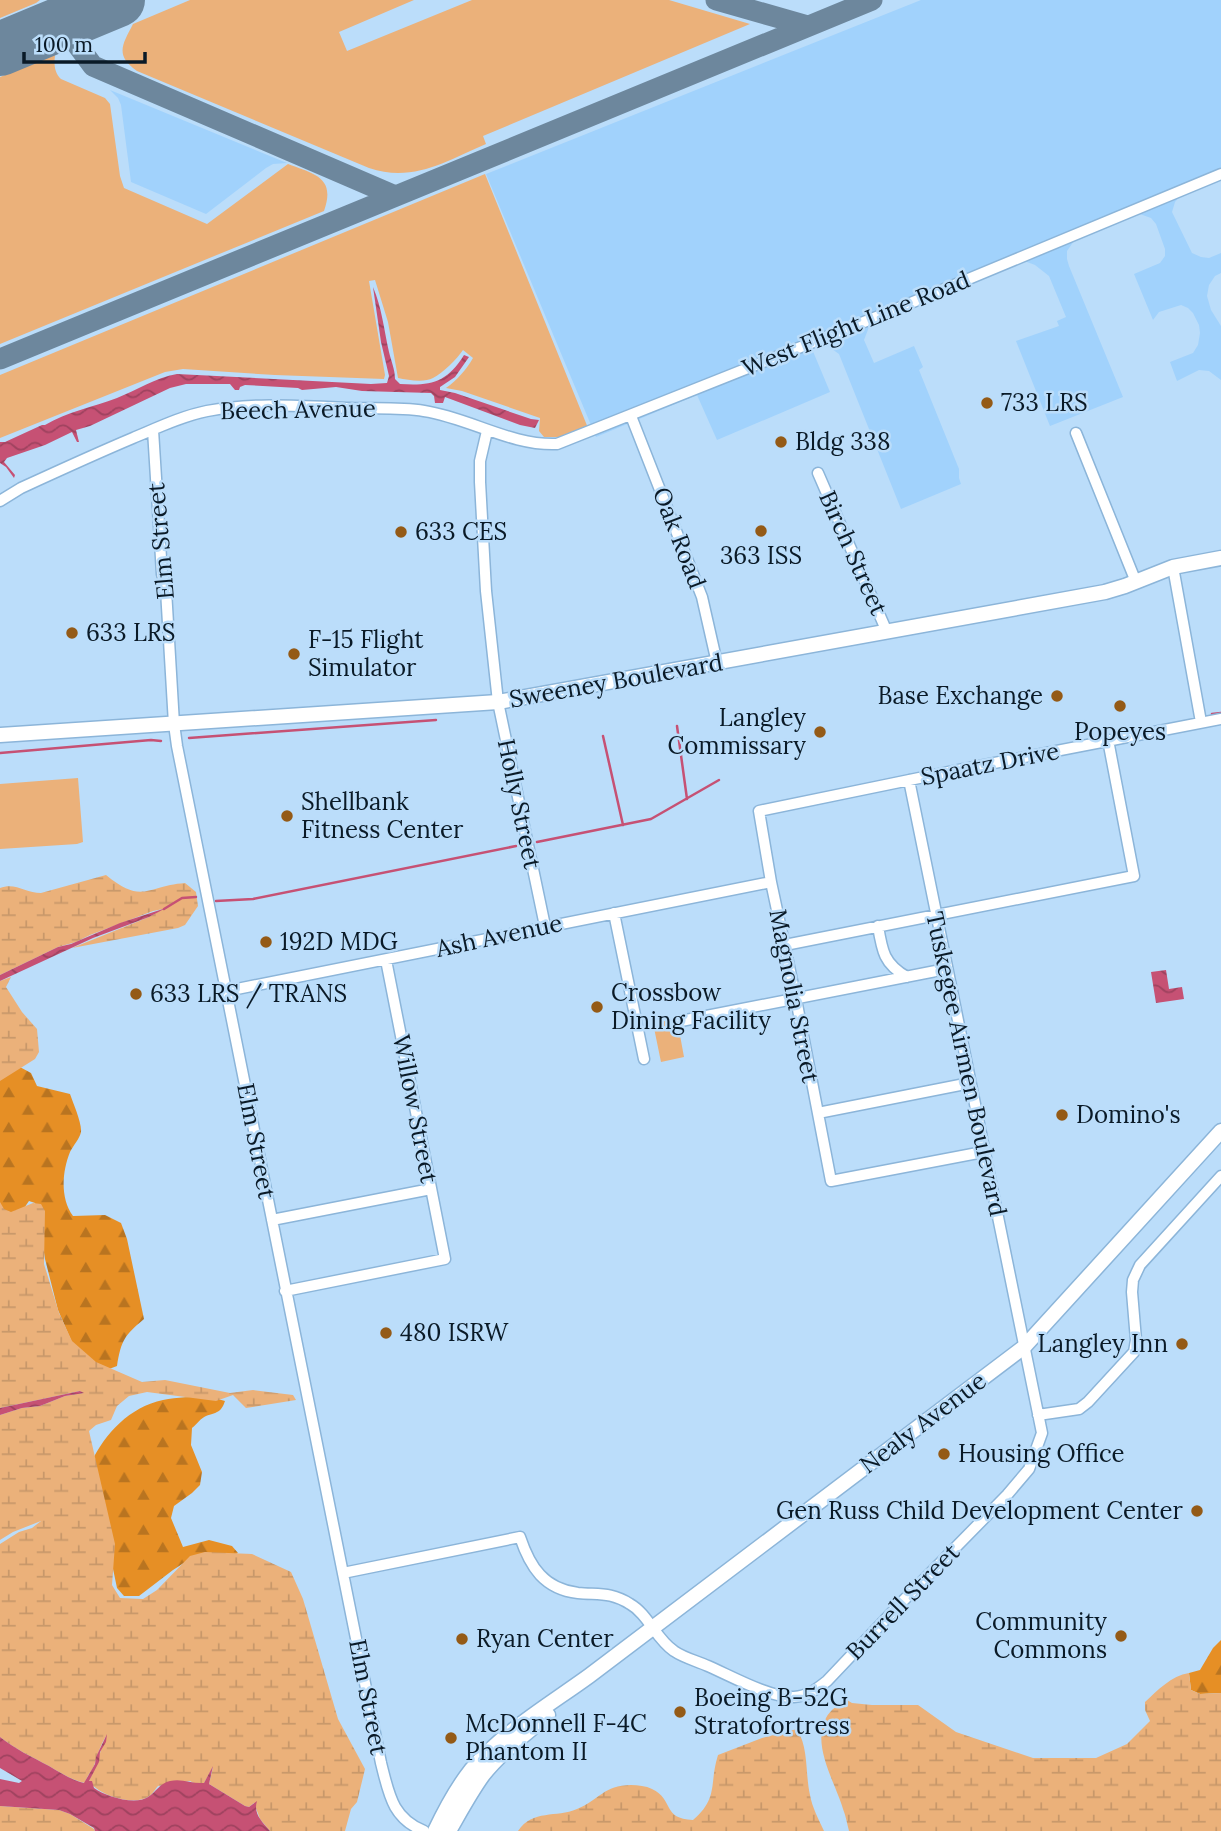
<svg xmlns="http://www.w3.org/2000/svg" width="1221" height="1831" font-family="Lora,serif">
<defs>
<pattern id="forest-firs" width="22" height="20" patternUnits="userSpaceOnUse" patternTransform="scale(1.75)"><rect width="22" height="20" fill="#e68f25"/><path d="M5 1l3.5 6h-7zM16 11l3.5 6h-7z" fill="#b97420"/></pattern>
<pattern id="wetland-marsh" width="20" height="14" patternUnits="userSpaceOnUse" patternTransform="scale(1.75)"><rect width="20" height="14" fill="#ebb17a"/><path d="M1 5h8M5 5V1M11 12h8M15 12V8" fill="none" stroke="#c8986a"/></pattern>
<pattern id="water-waves" width="16" height="10" patternUnits="userSpaceOnUse" patternTransform="scale(1.75)"><rect width="16" height="10" fill="#c65174"/><path d="M0 5q4-4 8 0t8 0" fill="none" stroke="#9f425f"/></pattern>
</defs>
<rect width="100%" height="100%" fill="#bbddfa"/>
<!-- built -->
<path fill="#a1d2fc" d="M921,0H1221V179L1180,196L1175,202L1172,212L1192,253L1201,257L1209,258L1221,253V273L1215,276L1209,285L1207,296L1211,310L1221,326V380L1209,371L1199,370L1177,381L1170,362L1193,353L1198,345L1200,333L1199,325L1193,313L1188,308L1181,305L1159,312L1153,320L1134,274L1160,263L1165,256V249L1156,224L1151,218L1137,213L1076,238L1067,251V259L1069,266L1123,397L1050,426L1016,341L1059,326L1057,321L1066,317L1049,276L1035,265L1027,262H1020L911,307L909,311L869,327L864,340L874,363L914,346L923,367L919,370L959,469V478L961,484L901,509L839,354L826,345L812,349L830,392L717,440L697,395L596,437L486,174Z
M110,90L287,163L273,164L266,168L206,214L131,182L121,105L118,98Z"/>
<!-- green -->
<path fill="#ebb17a" d="M0,0H40L36,3L0,18Z
M190,0H414L339,32L347,51L472,0H669L750,24L483,136L486,144C446,161 413,183 369,168L137,71C114,55 123,44 133,24Z
M55,55C54,64 54,72 61,79L105,98L110,104L120,176L124,188L207,224L288,164C314,174 336,177 324,211L0,344V77Z
M485,174L588,428L562,437H544L539,431L540,418L462,391L446,388C457,380 466,370 473,358L463,350C457,359 443,373 433,378C424,383 408,380 398,378L388,322L375,280L369,281L385,375L384,379L275,375L183,369L165,372L0,438V375Z
M78,778L83,842L77,844L0,849V784Z
M677,1019L684,1057L661,1062L653,1023Z"/>
<!-- forest -->
<path fill="url(#forest-firs)" d="M18,1066L31,1073L37,1086L70,1094C73,1103 82,1123 81,1132C80,1138 73,1146 70,1152C62,1172 60,1198 73,1216L105,1215L121,1223L127,1239L144,1319C125,1335 121,1340 117,1366L96,1374L77,1354L58,1310L45,1259L38,1213L35,1203L29,1201L22,1211L12,1216L0,1209V1080Z
M207,1396L225,1401C221,1413 217,1412 206,1416C201,1418 197,1424 192,1428L191,1445L202,1472L200,1485L192,1493L174,1506L171,1518L183,1547L209,1540L232,1546L238,1553L230,1557H193L173,1570L139,1596H124L117,1588L91,1463C105,1433 130,1407 163,1400C177,1397 193,1397 207,1396Z
M1221,1640V1693L1200,1694L1191,1690L1189,1673L1200,1670L1213,1648Z"/>
<!-- wetland -->
<path fill="url(#wetland-marsh)" d="M106,875C143,905 146,886 185,883L196,892L198,906L185,925L178,928L72,948L149,917L163,909L153,911L90,935L76,942L58,947L0,975V888C15,882 26,893 41,893Z
M11,977L6,987L22,1012L37,1029L39,1052L35,1059L0,1081V981Z
M0,1202L4,1209L11,1212L33,1203L41,1204L45,1211L44,1264L59,1313L72,1341L96,1362L142,1382L165,1380L230,1393L253,1390L293,1395L296,1400L246,1408L233,1395L216,1401L147,1392L129,1396L117,1406L111,1420L96,1425L89,1431L115,1544L112,1585L120,1598L143,1599L157,1590L190,1556L205,1552L252,1554L291,1572L303,1599L338,1719L365,1769L357,1802L351,1809L345,1831H270L260,1819L254,1803L249,1807L245,1806L209,1784L213,1767L204,1783L196,1784L190,1781L158,1786C154,1791 151,1796 146,1798C130,1805 98,1795 89,1781C94,1771 97,1763 100,1753C102,1746 105,1743 106,1736C101,1744 98,1753 95,1763C93,1770 87,1775 85,1783C71,1780 61,1773 49,1766C32,1757 15,1749 0,1737V1544L19,1532L32,1528L41,1521L13,1532L0,1540V1415L22,1408L40,1406L65,1396L83,1393L80,1391L0,1408Z
M1189,1673L1191,1690L1200,1694L1221,1693V1831H849C847,1824 846,1816 843,1809C836,1784 811,1745 826,1718C830,1710 839,1704 847,1700L852,1703L872,1705H918L956,1732L1033,1758H1096L1127,1744L1150,1721L1145,1710V1702C1158,1690 1171,1676 1189,1673Z
M797,1729C809,1749 805,1773 810,1795C812,1807 819,1820 824,1831H518C533,1809 556,1818 577,1809C599,1800 604,1785 631,1785C638,1785 646,1786 652,1789C674,1799 662,1819 693,1820C719,1798 709,1783 718,1755L762,1738Z
M0,1806L59,1810L70,1814L94,1829L95,1831H0Z"/>
<!-- water -->
<path fill="url(#water-waves)" d="M373,287C382,308 384,330 389,352C391,361 395,369 395,379L400,384C430,386 447,383 464,355L469,357L455,377L440,387V390L455,393L531,419L539,420L535,428L520,425L445,397L443,403H435L434,396L431,393L362,391L336,387L302,390L298,388L245,385L240,387L239,390H235L230,384H186L170,388L90,426L76,430L79,442H77L72,432L45,445L7,458L4,462L15,475L14,478L6,467L0,463V442H5L42,425H45C67,412 93,407 117,398C137,390 155,378 177,374L371,384L387,383L389,376L381,342Z
M166,908L149,917L93,938L0,981V975L58,947L71,944L120,923Z
M1166,970L1169,989L1182,987L1184,999L1156,1003L1151,972Z
M80,1391L84,1393L65,1396L40,1406L22,1408L0,1415V1408Z
M107,1734L106,1742L100,1752L99,1762L89,1781H92L94,1788C105,1796 135,1806 148,1797C156,1792 160,1783 170,1781C182,1778 192,1784 204,1783L213,1766L209,1784L245,1806L249,1807L257,1801C253,1814 262,1821 270,1831H95L94,1828L70,1814L59,1810L0,1806V1779L19,1783L22,1781L0,1768V1737C15,1749 32,1757 49,1766C61,1773 71,1780 84,1783L95,1764L96,1757Z"/>
<g fill="none" stroke-linecap="round" stroke-linejoin="round">
<!-- stream -->
<path stroke="#c65174" stroke-width="2.5" d="M1212,714L1221,713
M677,726L687,799
M603,736L623,825
M189,738L436,720
M0,753L151,740L161,741
M537,842L651,819L719,780
M216,901L253,899L516,846
M164,909L182,898L196,897"/>
<!-- taxiway -->
<path stroke="#6d879d" stroke-width="21" d="M716,0L808,26
M61,23L93,66L395,196
M0,359L872,0"/>
<!-- runway -->
<path stroke="#6d879d" stroke-width="54" d="M0,49L118,0"/>
<!-- minor casing -->
<g stroke="#8cb5d9" stroke-width="13">
<path id="minor" d="M631,416L702,597L717,663
M153,430L162,574L166,590L174,724L177,746L381,1763C389,1794 392,1818 424,1831
M487,431L480,461V482L486,591L498,702L545,926
M1076,433L1136,582
M818,473L887,632
M0,501L21,488C58,471 95,454 133,438C157,428 182,416 207,411C254,402 303,406 350,408C375,409 400,407 424,411C470,418 511,446 557,444L889,312L1221,174
M1173,567L1201,722
M614,913L644,1059
M878,926C882,951 884,964 907,977
M785,945L1134,876L1108,740
M227,991L771,882
M681,1021L946,969
M818,1113L970,1083
M983,1152L831,1181L796,999L771,882L759,811L958,770L1221,719
M272,1220L431,1189
M285,1291L445,1259L386,960
M1038,1415L1079,1409L1088,1402L1134,1352L1136,1340L1132,1292L1133,1280L1140,1265L1221,1176
M343,1573L520,1537C530,1567 544,1589 578,1593C599,1595 611,1592 630,1604C648,1614 656,1639 674,1651C684,1658 697,1661 708,1666C731,1676 770,1698 794,1697C808,1696 817,1689 827,1681L899,1605L1007,1495L1029,1469L1042,1433L909,780"/>
</g>
<!-- major casing -->
<g stroke="#8cb5d9" stroke-width="17">
<path id="major" d="M0,735L498,702L1105,592L1125,586L1173,567L1221,558
M435,1831C445,1810 456,1789 471,1770C503,1732 549,1705 589,1676L1024,1347L1221,1131
M449,1831C460,1812 470,1793 483,1775C501,1752 526,1734 548,1715"/>
</g>
<!-- minor -->
<use href="#minor" stroke="#fff" stroke-width="10"/>
<!-- major -->
<use href="#major" stroke="#fff" stroke-width="14"/>
</g>
<!-- markers -->
<g fill="#945a16" stroke="#bbddfa" stroke-width="2.5">
<circle cx="987" cy="403" r="7"/>
<circle cx="781" cy="442" r="7"/>
<circle cx="761" cy="531" r="7"/>
<circle cx="401" cy="532" r="7"/>
<circle cx="72" cy="633" r="7"/>
<circle cx="294" cy="654" r="7"/>
<circle cx="1057" cy="696" r="7"/>
<circle cx="1120" cy="706" r="7"/>
<circle cx="820" cy="732" r="7"/>
<circle cx="287" cy="816" r="7"/>
<circle cx="266" cy="942" r="7"/>
<circle cx="136" cy="994" r="7"/>
<circle cx="597" cy="1007" r="7"/>
<circle cx="1062" cy="1115" r="7"/>
<circle cx="386" cy="1333" r="7"/>
<circle cx="1182" cy="1344" r="7"/>
<circle cx="944" cy="1454" r="7"/>
<circle cx="1197" cy="1511" r="7"/>
<circle cx="1121" cy="1636" r="7"/>
<circle cx="462" cy="1639" r="7"/>
<circle cx="680" cy="1712" r="7"/>
<circle cx="451" cy="1738" r="7"/>
</g>
<g text-anchor="middle" stroke-width="5" stroke-linejoin="round" paint-order="stroke">
<!-- street labels -->
<g font-size="24" fill="#0a1a27" stroke="#bbddfa">
<text transform="translate(856 324) rotate(-22)" y="8">West Flight Line Road</text>
<text transform="translate(298 410) rotate(-1)" y="8">Beech Avenue</text>
<text transform="translate(679 538) rotate(69)" y="8">Oak Road</text>
<text transform="translate(161 541) rotate(-95)" y="8">Elm Street</text>
<text transform="translate(853 553) rotate(66)" y="8">Birch Street</text>
<text transform="translate(616 681) rotate(-10)" y="8">Sweeney Boulevard</text>
<text transform="translate(990 764) rotate(-11)" y="8">Spaatz Drive</text>
<text transform="translate(519 804) rotate(78)" y="8">Holly Street</text>
<text transform="translate(499 936) rotate(-12)" y="8">Ash Avenue</text>
<text transform="translate(794 996) rotate(79)" y="8">Magnolia Street</text>
<text transform="translate(966 1064) rotate(78)" y="8">Tuskegee Airmen Boulevard</text>
<text transform="translate(415 1109) rotate(79)" y="8">Willow Street</text>
<text transform="translate(256 1141) rotate(79)" y="8">Elm Street</text>
<text transform="translate(923 1423) rotate(-37)" y="8">Nealy Avenue</text>
<text transform="translate(903 1602) rotate(-46)" y="8">Burrell Street</text>
<text transform="translate(368 1697) rotate(79)" y="8">Elm Street</text>
</g>
<!-- poi labels -->
<g font-size="24" fill="#0a1a27" stroke="#bbddfa" text-anchor="start">
<text x="1001" y="411">733 LRS</text>
<text x="795" y="450">Bldg 338</text>
<text x="415" y="540">633 CES</text>
<text x="761" y="564" text-anchor="middle">363 ISS</text>
<text x="86" y="641">633 LRS</text>
<text x="308" y="648">F-15 Flight<tspan x="308" dy="28">Simulator</tspan></text>
<text x="1043" y="704" text-anchor="end">Base Exchange</text>
<text x="806" y="726" text-anchor="end">Langley<tspan x="806" dy="28">Commissary</tspan></text>
<text x="1120" y="740" text-anchor="middle">Popeyes</text>
<text x="301" y="810">Shellbank<tspan x="301" dy="28">Fitness Center</tspan></text>
<text x="280" y="950">192D MDG</text>
<text x="611" y="1001">Crossbow<tspan x="611" dy="28">Dining Facility</tspan></text>
<text x="150" y="1002">633 LRS / TRANS</text>
<text x="1076" y="1123">Domino's</text>
<text x="400" y="1341">480 ISRW</text>
<text x="1168" y="1352" text-anchor="end">Langley Inn</text>
<text x="958" y="1462">Housing Office</text>
<text x="1183" y="1519" text-anchor="end">Gen Russ Child Development Center</text>
<text x="1107" y="1630" text-anchor="end">Community<tspan x="1107" dy="28">Commons</tspan></text>
<text x="476" y="1647">Ryan Center</text>
<text x="694" y="1706">Boeing B-52G<tspan x="694" dy="28">Stratofortress</tspan></text>
<text x="465" y="1732">McDonnell F-4C<tspan x="465" dy="28">Phantom II</tspan></text>
</g>
</g>
<!-- scale -->
<path d="M24 52v10h121v-10" fill="none" stroke="#0a1a27" stroke-width="3.5"/>
<text x="35" y="52" font-size="21" fill="#0a1a27" stroke="#bbddfa" stroke-width="5" paint-order="stroke">100 m</text>
</svg>
